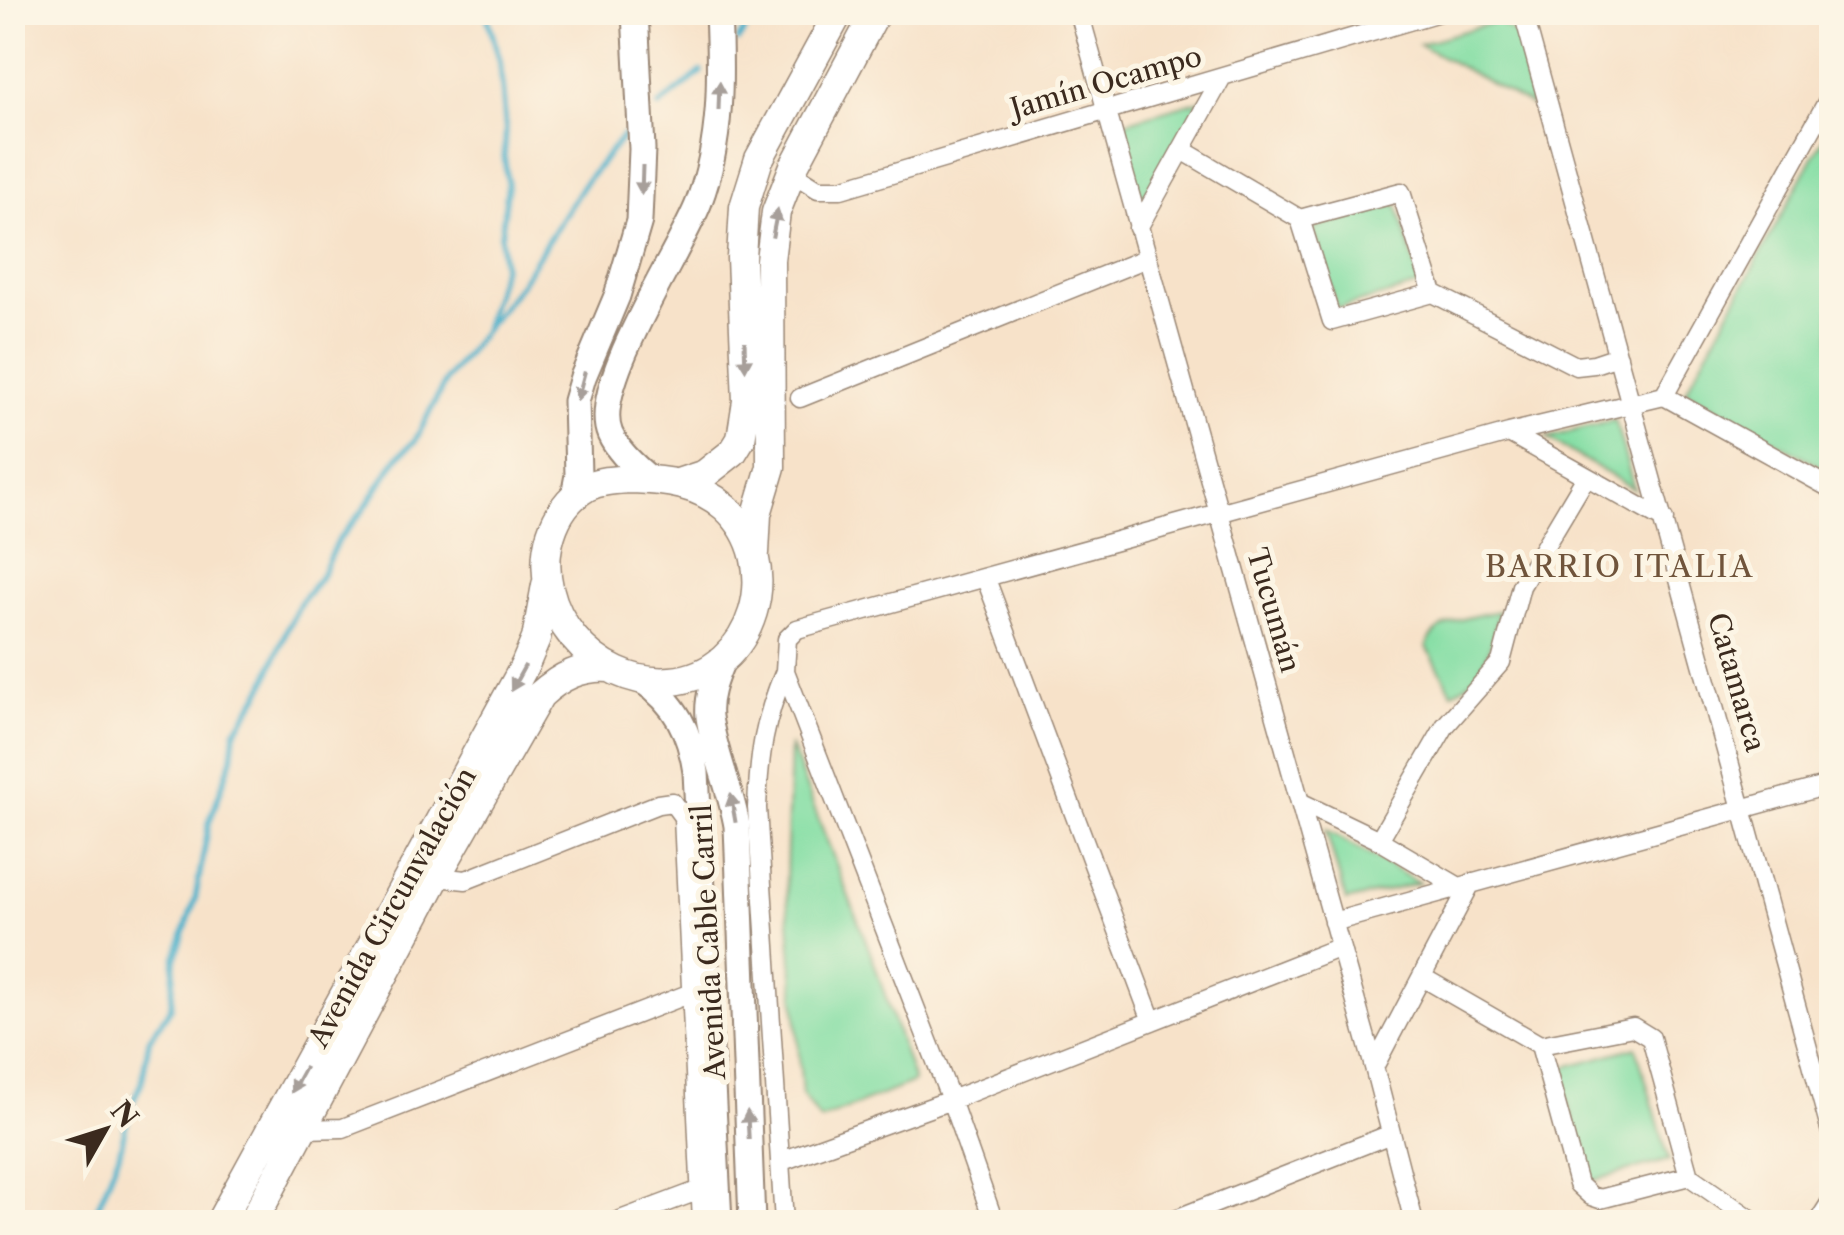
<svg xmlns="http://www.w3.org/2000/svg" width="1844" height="1235" font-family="'Libre Caslon Text',serif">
<rect width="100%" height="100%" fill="#fcf5e5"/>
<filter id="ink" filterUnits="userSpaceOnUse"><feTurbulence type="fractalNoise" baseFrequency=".01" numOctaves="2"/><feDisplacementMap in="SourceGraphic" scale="20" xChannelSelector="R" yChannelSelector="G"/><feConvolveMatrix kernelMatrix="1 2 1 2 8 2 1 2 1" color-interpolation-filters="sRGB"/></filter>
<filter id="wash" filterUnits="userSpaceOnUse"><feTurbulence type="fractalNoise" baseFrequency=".0048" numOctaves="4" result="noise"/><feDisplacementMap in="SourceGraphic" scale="40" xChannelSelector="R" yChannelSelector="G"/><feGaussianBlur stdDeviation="2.25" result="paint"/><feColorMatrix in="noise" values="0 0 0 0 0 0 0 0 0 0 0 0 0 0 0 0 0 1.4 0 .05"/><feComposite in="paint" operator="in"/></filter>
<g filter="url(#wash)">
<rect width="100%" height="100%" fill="#f7e2c9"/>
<!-- green -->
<path fill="#84dea4" stroke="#608461" stroke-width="2.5" d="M1498,21L1518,36L1532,106L1419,44Z
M1201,100L1140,205L1120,130L1128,121Z
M1831,124V472L1686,391Z
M1397,204L1421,285L1337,309L1313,228Z
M1615,420L1634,489L1547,438Z
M1499,611C1492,642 1485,681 1452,692L1427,647C1430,622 1477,615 1499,611Z
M790,745L874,962L914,1082L820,1120L802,1094L786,881Z
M1326,830L1419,883L1346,901Z
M1636,1047L1669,1160L1591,1181L1558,1069Z"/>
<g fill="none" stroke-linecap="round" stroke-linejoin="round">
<!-- stream -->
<path stroke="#4cb1cb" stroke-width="6" d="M738,40L758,12
M659,106L701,72
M485,326L503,266L501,236L508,184L504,156L506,131L500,61L486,12
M92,1222L119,1154L131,1105L142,1081L149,1040L171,1007L175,959L195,900L209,823L232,758L235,732L264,687L287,629L302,600L320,578L337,541L362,512L398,457L415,441L446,380L521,283L583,185L623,136"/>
</g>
</g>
<g filter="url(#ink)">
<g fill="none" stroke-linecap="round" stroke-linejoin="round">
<!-- street casing -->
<g stroke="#998674" stroke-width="21">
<path id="street" d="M1079,12L1374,1067L1414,1222
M1523,12L1832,1136
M1182,150L1300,219L1332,321L1433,293L1576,366L1594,364L1618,356
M791,172L818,189H841L1439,12
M1300,219L1401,192L1433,293
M1138,228L1222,77
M1664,396L1832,489
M800,398L1147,258
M1509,433L1664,520
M986,579L1152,1021
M1300,802L1379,840L1459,887
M1379,840L1445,726L1501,662L1521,586L1586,477
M436,877L466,880L658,804L672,802L683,817L702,1222
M1333,922L1832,784
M1422,977L1540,1045L1633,1027L1651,1038L1689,1176L1755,1222
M1540,1045L1578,1184L1591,1196L1600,1199L1689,1176
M1374,1067L1471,883
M304,1129L343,1128L691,993
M782,1161L951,1100L1340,947
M615,1222L700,1190
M784,1222L757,808C759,755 764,720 785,671
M994,1222L951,1100L785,671L787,639L797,629L1509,433L1664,396L1832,93
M1168,1222L1391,1134
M1818,1222L1832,1200"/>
</g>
<!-- secondary casing -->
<g stroke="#998674" stroke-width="29">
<path id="secondary" d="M651,480C636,468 618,452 610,434C589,386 680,253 699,202C722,140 721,78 718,12
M574,496L578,475L576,401L583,377L617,296L639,221L642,149L635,12
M721,663C714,680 707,698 709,717C714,753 731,789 737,826L752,1222
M642,680C676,703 690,732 696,772L719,1222"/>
</g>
<!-- primary casing -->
<g stroke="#998674" stroke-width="31">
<path id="primary" d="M632,479C665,480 699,484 725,507C787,563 755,674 671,681C594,688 528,607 551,534C557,515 569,497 587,487C601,480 617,480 632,479Z
M678,483L705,474L733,452L741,439L747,401L741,258L744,207L759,159L839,12
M755,553L757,514L771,467L770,260L776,212L794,166L876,12
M220,1222L525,665L536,639L546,585
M253,1222L436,877L540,695C561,676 581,666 610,668"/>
</g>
<!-- street -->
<use href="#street" stroke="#fff" stroke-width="18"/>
<!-- secondary -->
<use href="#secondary" stroke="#fff" stroke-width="25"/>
<!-- primary -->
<use href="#primary" stroke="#fff" stroke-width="28"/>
</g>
<!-- one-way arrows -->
<defs><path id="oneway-solid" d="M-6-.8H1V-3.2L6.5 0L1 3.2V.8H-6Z" transform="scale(2.5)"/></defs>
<g fill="#a79f9a">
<use href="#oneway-solid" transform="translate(719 96) rotate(-88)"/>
<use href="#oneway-solid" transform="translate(642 180) rotate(92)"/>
<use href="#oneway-solid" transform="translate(775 223) rotate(-79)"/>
<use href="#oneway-solid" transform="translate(745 356) rotate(88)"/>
<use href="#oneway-solid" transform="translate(581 386) rotate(105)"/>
<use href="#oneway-solid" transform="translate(518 678) rotate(119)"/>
<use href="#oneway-solid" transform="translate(733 808) rotate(-100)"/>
<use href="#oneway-solid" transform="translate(298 1080) rotate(119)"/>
<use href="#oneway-solid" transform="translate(748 1125) rotate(-93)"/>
</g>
</g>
<g text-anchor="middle" stroke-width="10" stroke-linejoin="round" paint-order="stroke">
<!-- street labels -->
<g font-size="28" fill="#3b2a1e" stroke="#fcf5e5">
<text transform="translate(1106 82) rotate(-16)" y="10">Jamín Ocampo</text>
<text transform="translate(1274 610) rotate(74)" y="10">Tucumán</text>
<text transform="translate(1737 682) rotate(74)" y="10">Catamarca</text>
<text transform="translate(392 907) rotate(-61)" y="10">Avenida Circunvalación</text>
<text transform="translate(708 942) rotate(-93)" y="10">Avenida Cable Carril</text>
</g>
<!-- neighbourhood labels -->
<g font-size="30" letter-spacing="2.5" fill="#70543b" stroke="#fcf5e5">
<text x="1620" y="577">BARRIO ITALIA</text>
</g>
</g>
<!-- margin -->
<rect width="1844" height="1235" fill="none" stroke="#fcf5e5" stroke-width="50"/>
<!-- north arrow -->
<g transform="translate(105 1130) rotate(51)" stroke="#fcf5e5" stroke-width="8" paint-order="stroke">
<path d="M0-8L18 38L0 25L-18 38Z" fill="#3b2a1e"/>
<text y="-15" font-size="28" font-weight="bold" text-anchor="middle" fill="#3b2a1e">N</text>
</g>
</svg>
